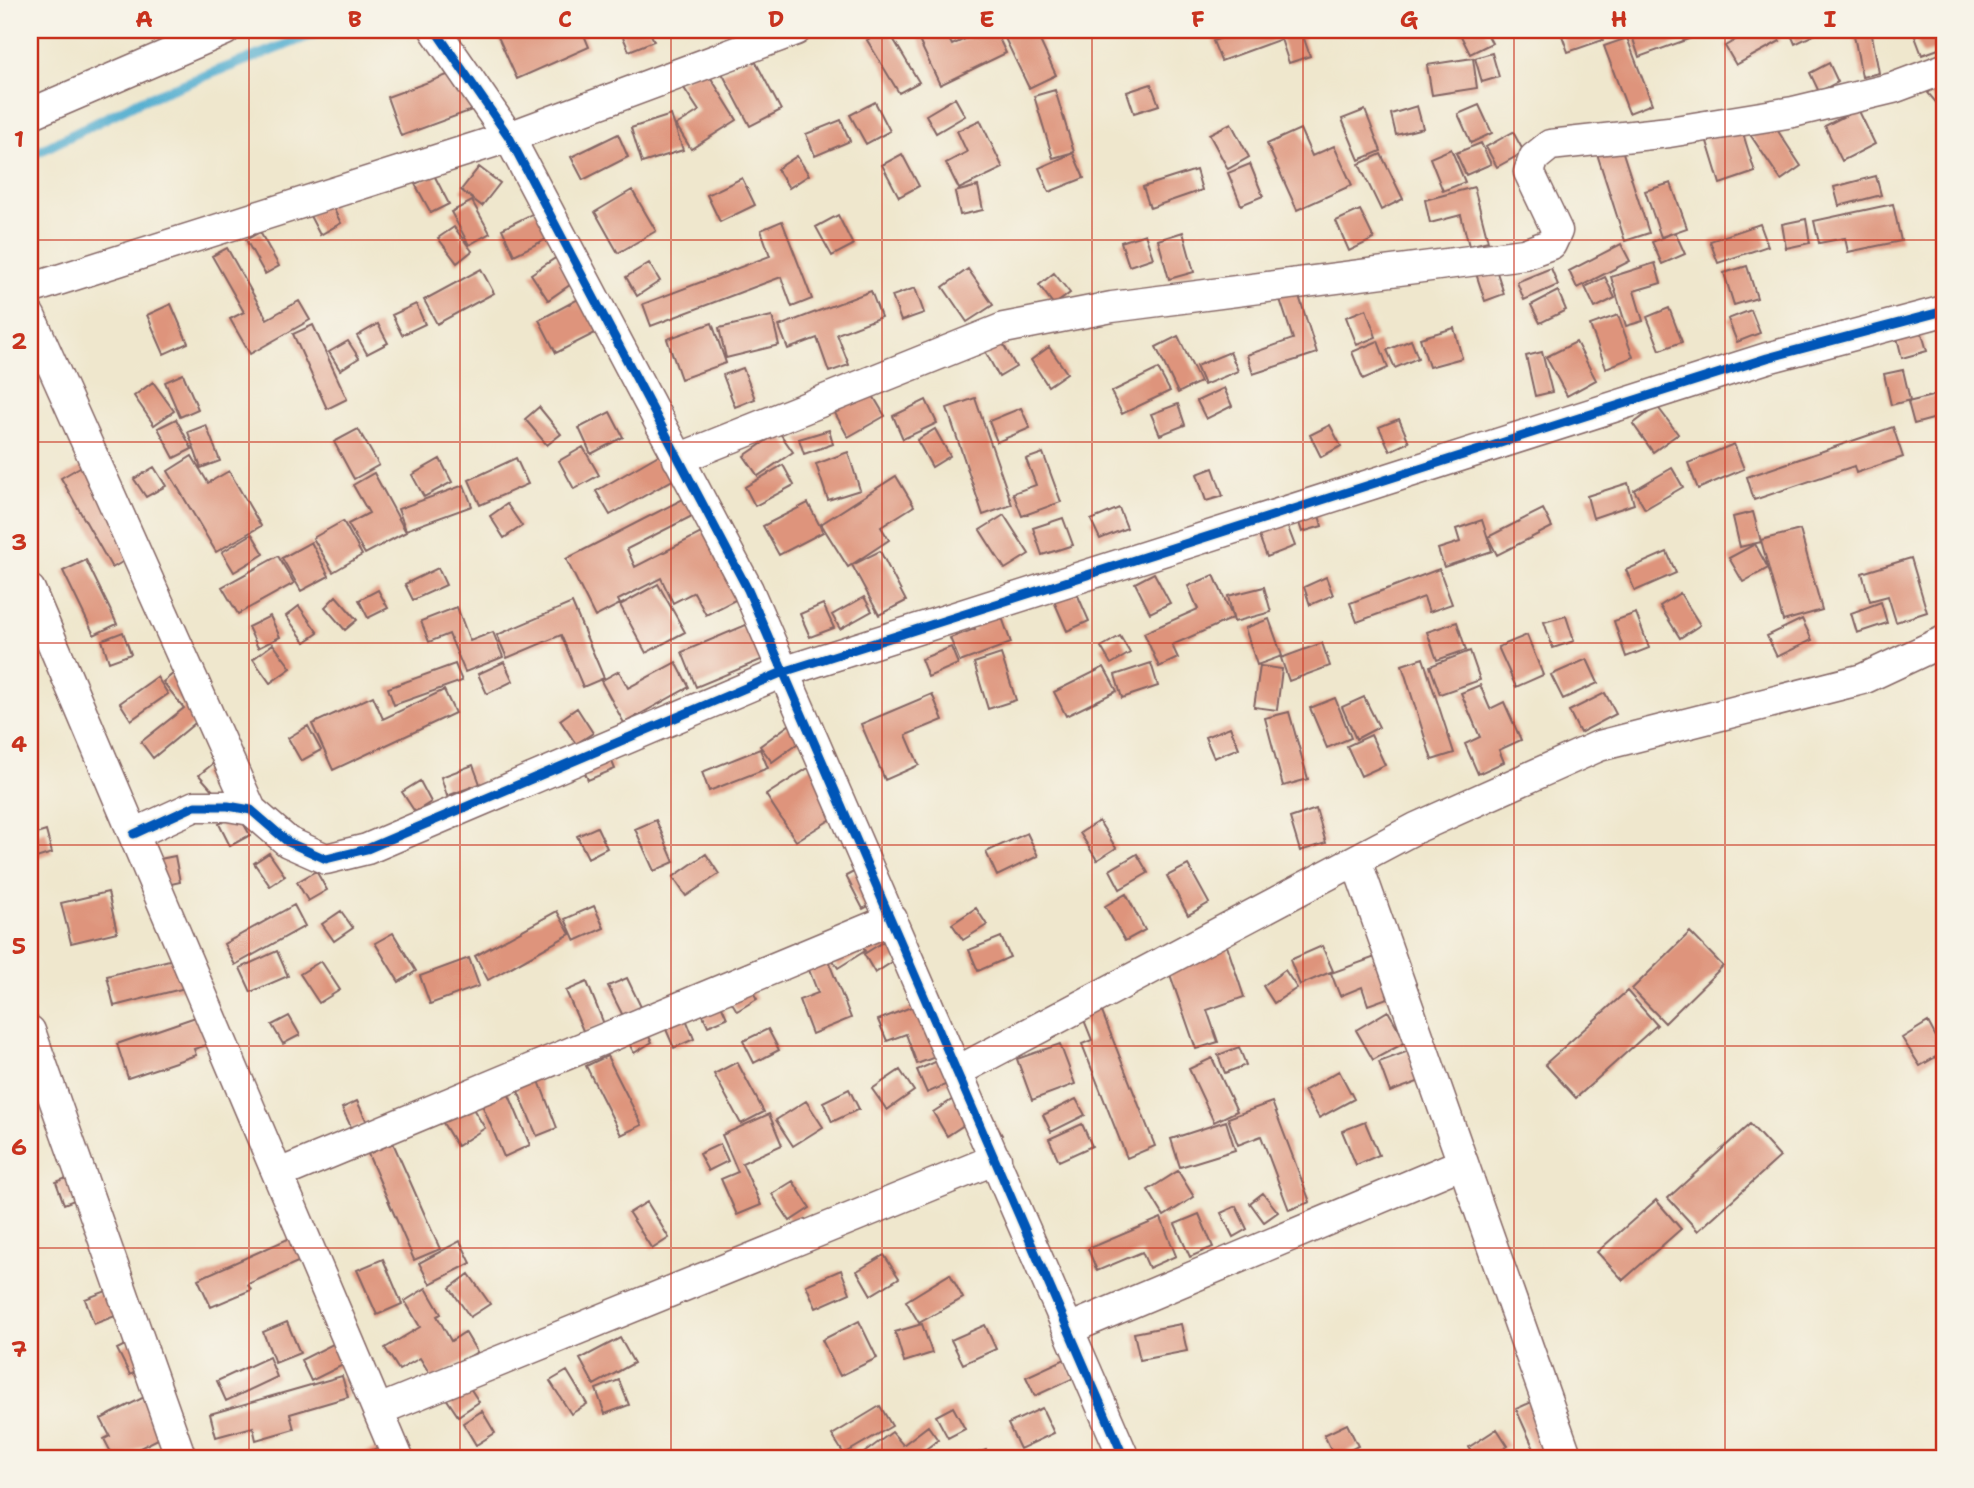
<svg xmlns="http://www.w3.org/2000/svg" width="1974" height="1488" font-family="'Shantell Sans',sans-serif">
<rect width="100%" height="100%" fill="#f7f3e8"/>
<filter id="ink" filterUnits="userSpaceOnUse"><feTurbulence type="fractalNoise" baseFrequency=".0143" numOctaves="2"/><feDisplacementMap in="SourceGraphic" scale="14" xChannelSelector="R" yChannelSelector="G"/><feConvolveMatrix kernelMatrix="1 2 1 2 8 2 1 2 1" color-interpolation-filters="sRGB"/></filter>
<filter id="wash" filterUnits="userSpaceOnUse"><feTurbulence type="fractalNoise" baseFrequency=".00686" numOctaves="4" result="noise"/><feDisplacementMap in="SourceGraphic" scale="28" xChannelSelector="R" yChannelSelector="G"/><feGaussianBlur stdDeviation="1.57" result="paint"/><feColorMatrix in="noise" values="0 0 0 0 0 0 0 0 0 0 0 0 0 0 0 0 0 1.4 0 .05"/><feComposite in="paint" operator="in"/></filter>
<g filter="url(#wash)">
<rect width="100%" height="100%" fill="#efe7cd"/>
<g fill="none" stroke-linecap="round" stroke-linejoin="round">
<!-- stream -->
<path stroke="#52aed0" stroke-width="10" d="M30,156L140,101L324,30"/>
</g>
<g id="blocks">
<!-- building -->
<path fill="#de947c" d="M495,30H545L548,36L562,30H582L589,47L517,79Z
M620,30H649L654,41L629,51Z
M884,30H888L919,82L899,93L867,40Z
M914,30H944L952,45L985,30H995L1006,53L940,85Z
M1001,30H1035L1056,75L1029,88Z
M1243,30H1301L1310,56L1289,63L1281,39L1221,61L1213,41Z
M1458,30H1485L1492,43L1470,54Z
M1560,30H1599L1603,40L1568,52Z
M1658,30H1698L1700,35L1639,57L1633,39Z
M1753,30H1774L1780,41L1736,65L1725,46Z
M1789,30H1824L1795,44Z
M1853,30H1871L1879,73L1862,77Z
M1927,30H1940L1944,47L1922,55L1914,34Z
M1627,38L1652,104L1629,113L1604,46Z
M1492,53L1499,77L1482,82L1475,58Z
M753,57L781,110L750,126L722,73Z
M1473,58L1477,88L1432,95L1427,65Z
M1829,63L1838,82L1819,92L1810,73Z
M704,67L737,120L691,149L676,125L699,111L680,82Z
M461,70L475,109L401,136L387,97Z
M1944,80V112L1928,93Z
M1151,84L1159,105L1134,113L1127,92Z
M1055,90L1074,152L1053,158L1034,96Z
M955,98L965,116L936,133L926,115Z
M875,102L890,131L866,144L850,115Z
M1479,105L1492,133L1471,143L1458,114Z
M1417,106L1423,128L1396,135L1391,114Z
M1858,109L1875,144L1842,161L1825,126Z
M1365,110L1381,151L1359,160L1342,119Z
M671,115L683,150L642,163L631,128Z
M1768,116L1801,166L1781,180L1747,130Z
M841,120L850,141L815,156L806,134Z
M980,120L1003,168L959,189L946,163L967,152L957,131Z
M1231,123L1249,157L1228,169L1209,134Z
M1740,124L1755,172L1720,184L1705,135Z
M1615,128L1649,233L1625,241L1591,135Z
M1300,129L1312,156L1334,146L1352,185L1297,210L1267,144Z
M1513,132L1524,152L1497,167L1486,147Z
M618,134L628,157L583,180L571,157Z
M1481,143L1491,164L1466,175L1456,153Z
M1451,149L1465,182L1443,191L1430,158Z
M1073,153L1084,178L1049,192L1039,168Z
M902,154L919,186L899,197L882,165Z
M1381,154L1403,199L1381,210L1359,164Z
M797,156L809,175L789,188L777,169Z
M1250,164L1263,196L1241,205L1228,173Z
M479,167L500,183L482,206L461,190Z
M1196,170L1202,190L1150,208L1143,187Z
M434,175L449,204L431,213L415,184Z
M1876,176L1881,195L1839,206L1834,187Z
M742,178L755,205L720,222L707,195Z
M1671,183L1687,228L1661,237L1645,191Z
M978,186L983,210L960,215L955,192Z
M1474,187L1488,241L1469,246L1461,215L1430,223L1425,200Z
M632,190L656,231L618,253L595,212Z
M472,201L490,233L469,245L451,212Z
M330,202L341,223L320,235L309,214Z
M1893,204L1901,241L1848,252L1845,238L1819,243L1814,221Z
M1360,210L1374,239L1349,251L1336,221Z
M538,211L551,237L514,255L502,229Z
M838,215L853,245L832,256L816,227Z
M1806,219L1810,243L1786,248L1782,224Z
M782,221L812,299L792,307L781,277L651,326L643,304L770,256L761,230Z
M1760,224L1768,246L1718,263L1710,241Z
M454,227L472,251L457,263L438,238Z
M260,232L279,266L265,274L246,240Z
M1183,232L1194,272L1169,279L1158,240Z
M1675,232L1685,254L1662,264L1652,242Z
M1145,234L1153,258L1129,266L1121,242Z
M1621,244L1630,261L1577,288L1569,271Z
M227,248L267,319L299,301L310,320L250,354L230,319L244,312L212,256Z
M1490,251L1504,294L1485,301L1471,258Z
M560,255L577,280L548,300L531,274Z
M649,263L660,281L637,296L626,277Z
M1655,263L1661,283L1634,291L1643,321L1626,326L1611,277Z
M1747,266L1757,298L1734,305L1724,273Z
M1551,268L1558,285L1524,300L1517,282Z
M481,269L494,293L437,324L424,300Z
M968,269L993,305L967,322L943,287Z
M1054,273L1070,293L1054,305L1039,285Z
M1605,277L1615,298L1595,308L1585,287Z
M1294,280L1317,353L1253,374L1247,355L1293,339L1276,287Z
M915,288L924,313L901,321L892,296Z
M871,291L881,317L837,334L849,365L829,372L817,338L788,349L779,326Z
M1558,291L1566,310L1540,323L1531,305Z
M584,296L601,330L556,353L539,320Z
M171,304L188,343L164,354L147,315Z
M416,304L425,324L402,335L392,315Z
M1669,308L1682,342L1660,350L1647,317Z
M1366,309L1376,337L1357,345L1346,317Z
M1751,310L1760,333L1737,342L1728,319Z
M1618,315L1633,357L1606,368L1590,325Z
M772,316L779,345L726,358L719,328Z
M712,323L726,363L681,379L667,339Z
M1919,323L1927,351L1902,358L1895,329Z
M378,324L388,343L367,354L357,336Z
M313,325L347,399L327,409L293,334Z
M1454,328L1462,358L1429,367L1420,338Z
M1178,336L1200,382L1178,393L1156,347Z
M1411,340L1418,358L1395,368L1387,350Z
M348,341L359,358L340,370L329,352Z
M1378,341L1388,368L1363,379L1352,352Z
M1002,342L1016,367L999,377L985,351Z
M1576,342L1596,380L1567,396L1546,357Z
M1049,347L1067,373L1048,386L1031,360Z
M1230,352L1238,371L1204,385L1196,366Z
M1542,352L1552,392L1535,396L1526,356Z
M743,368L755,399L735,407L723,375Z
M1158,369L1170,391L1122,414L1111,392Z
M1903,370L1910,400L1891,405L1884,374Z
M183,374L198,409L180,417L165,382Z
M153,382L174,411L154,425L134,396Z
M866,384L885,416L848,437L830,404Z
M1224,388L1232,406L1206,419L1197,401Z
M1944,393V416L1914,424L1908,402Z
M975,398L1012,505L983,515L947,408Z
M926,400L937,423L903,439L893,416Z
M1178,404L1185,425L1160,435L1151,414Z
M1657,406L1678,434L1653,452L1633,424Z
M539,407L561,434L547,445L525,419Z
M1021,408L1030,428L997,442L989,421Z
M610,412L623,437L591,454L579,428Z
M176,419L192,449L174,458L158,428Z
M1399,419L1409,442L1390,451L1379,427Z
M206,425L220,461L201,468L188,432Z
M1330,425L1341,446L1321,457L1310,435Z
M1893,427L1903,457L1856,473L1854,466L1754,500L1747,477Z
M358,429L379,465L354,479L334,442Z
M935,429L950,456L932,467L917,440Z
M829,430L833,444L804,454L799,439Z
M779,432L793,452L758,476L744,456Z
M1734,444L1744,469L1698,489L1688,463Z
M583,447L599,475L574,489L559,461Z
M848,452L860,490L828,500L816,464Z
M662,453L676,478L610,515L596,491Z
M1043,453L1061,502L1022,516L1013,493L1036,485L1026,459Z
M192,456L208,483L229,471L261,526L216,552L168,471Z
M516,458L528,484L480,505L469,480Z
M440,459L452,482L424,497L412,475Z
M92,460L143,550L112,568L61,478Z
M783,465L794,485L755,506L745,487Z
M154,467L166,486L146,497L134,479Z
M1213,468L1223,496L1206,501L1197,474Z
M1672,468L1683,487L1645,509L1634,490Z
M374,473L406,532L365,554L348,524L369,513L353,485Z
M896,476L914,506L881,527L889,540L848,567L821,524Z
M1628,483L1634,504L1593,518L1587,496Z
M464,485L472,506L406,530L398,509Z
M687,497L696,514L627,549L635,567L705,531L739,598L706,615L694,592L673,603L661,578L618,600L620,604L595,617L566,559Z
M1314,498L1322,526L1302,532L1293,504Z
M808,503L823,532L779,555L763,526Z
M507,504L522,526L504,538L490,516Z
M1119,508L1127,528L1100,539L1091,520Z
M1281,509L1295,546L1267,557L1253,520Z
M1543,509L1552,527L1497,555L1488,537Z
M1753,512L1761,542L1740,547L1733,517Z
M1004,515L1029,554L1005,569L980,530Z
M1063,518L1073,545L1042,555L1033,528Z
M1482,520L1492,551L1444,567L1438,549L1460,542L1456,529Z
M343,521L362,555L333,572L313,538Z
M1800,530L1822,610L1783,621L1761,540Z
M252,534L264,554L234,572L222,552Z
M311,542L329,576L301,591L282,558Z
M1755,544L1768,568L1743,582L1729,558Z
M880,551L906,601L879,615L852,565Z
M1667,552L1676,573L1635,591L1626,570Z
M278,556L294,583L238,614L222,587Z
M1911,558L1927,612L1896,622L1888,596L1870,601L1862,573Z
M86,560L117,624L94,635L63,571Z
M438,568L446,585L413,600L405,584Z
M1439,569L1452,604L1429,612L1424,597L1357,622L1350,603Z
M1068,573L1089,621L1067,631L1046,583Z
M1154,573L1170,603L1150,613L1135,583Z
M1214,575L1233,618L1172,645L1178,658L1159,667L1144,633L1198,609L1188,586Z
M1326,577L1333,595L1310,605L1304,587Z
M658,584L685,632L646,653L620,605Z
M1264,587L1271,612L1234,622L1228,596Z
M378,590L388,608L368,618L359,600Z
M1680,593L1700,625L1680,638L1660,606Z
M336,596L357,620L345,630L325,607Z
M864,597L872,611L840,629L832,615Z
M996,600L1011,643L960,662L950,638L975,629L968,610Z
M1881,602L1887,623L1857,633L1851,613Z
M572,603L604,678L583,687L561,635L507,658L497,635Z
M823,604L834,628L810,637L800,614Z
M299,606L318,633L305,642L286,616Z
M457,607L470,641L493,632L503,657L465,672L449,634L429,642L421,621Z
M1636,613L1649,648L1626,657L1614,621Z
M270,616L280,637L258,648L248,627Z
M1566,616L1574,641L1553,648L1544,622Z
M1269,619L1282,656L1257,665L1245,628Z
M1802,619L1812,640L1777,657L1767,636Z
M753,622L768,657L696,687L682,652Z
M1457,622L1466,650L1437,660L1427,632Z
M123,632L131,654L109,662L102,640Z
M1527,635L1543,675L1516,687L1498,647Z
M1120,636L1130,653L1111,664L1101,647Z
M1322,643L1330,666L1289,681L1281,658Z
M273,644L291,668L270,683L253,659Z
M951,647L958,664L928,677L921,659Z
M1470,651L1480,680L1440,694L1430,666Z
M1001,654L1016,700L988,709L974,663Z
M1423,658L1454,753L1432,760L1402,665Z
M1587,659L1598,683L1563,699L1551,675Z
M504,662L513,681L487,694L478,674Z
M676,662L689,687L624,723L601,681L619,671L628,688Z
M1151,663L1158,686L1122,698L1115,675Z
M455,664L462,681L394,705L388,688Z
M1260,666L1282,669L1277,710L1254,707Z
M1104,667L1117,691L1066,716L1054,692Z
M179,669L212,709L153,758L141,742L184,708L163,682Z
M157,677L168,694L131,720L120,703Z
M1480,685L1490,709L1504,702L1521,740L1499,750L1504,762L1478,774L1465,744L1480,737L1461,693Z
M444,690L455,713L333,770L312,724L373,696L383,719Z
M1605,693L1616,714L1580,733L1569,711Z
M932,694L943,720L906,735L919,765L885,780L861,724Z
M1364,697L1379,727L1356,739L1342,707Z
M1335,698L1351,738L1327,748L1310,708Z
M577,708L593,733L576,744L560,720Z
M1289,712L1308,779L1283,786L1265,718Z
M793,722L805,738L772,762L760,746Z
M308,726L321,750L301,761L288,738Z
M1230,727L1239,748L1214,758L1205,737Z
M1371,735L1385,765L1361,776L1347,746Z
M606,747L615,769L588,780L579,759Z
M760,749L768,768L709,791L702,772Z
M221,757L249,789L228,808L199,775Z
M816,763L846,810L796,841L766,795Z
M473,765L480,784L447,796L441,777Z
M420,781L431,802L415,812L402,792Z
M1316,809L1326,843L1300,851L1290,818Z
M238,814L250,835L230,846L219,824Z
M656,820L674,862L654,871L635,829Z
M1099,821L1116,848L1097,860L1080,833Z
M597,827L607,848L588,858L577,836Z
M46,831L52,853L30,860V836Z
M1027,833L1038,856L997,876L986,852Z
M269,853L285,876L270,886L254,863Z
M706,854L719,874L686,896L673,877Z
M1137,854L1148,873L1120,889L1110,870Z
M175,856L180,882L145,890L140,863Z
M869,864L886,897L863,909L846,876Z
M1188,865L1209,903L1188,915L1167,876Z
M316,871L327,890L308,901L297,882Z
M108,892L117,932L71,943L61,903Z
M1126,894L1145,930L1125,941L1105,906Z
M294,905L305,926L235,965L224,944Z
M594,906L604,928L575,941L565,919Z
M976,908L987,925L963,940L952,924Z
M341,911L353,928L334,941L322,924Z
M557,911L570,934L488,980L475,956Z
M851,928L865,951L838,968L823,945Z
M1690,932L1723,966L1665,1023L1632,989Z
M393,933L416,971L399,982L375,943Z
M1001,937L1010,957L978,971L969,950Z
M888,939L900,957L875,973L864,954Z
M822,945L851,1018L812,1034L799,1000L818,993L802,952Z
M1227,946L1244,997L1207,1010L1218,1042L1196,1049L1165,960L1196,957Z
M1322,946L1333,971L1300,985L1290,960Z
M277,951L288,976L251,992L240,968Z
M185,956L193,986L114,1006L107,976Z
M1378,956L1393,996L1368,1005L1362,987L1340,996L1331,973Z
M469,958L479,986L430,1004L420,976Z
M321,961L340,990L319,1003L300,974Z
M1285,970L1297,988L1274,1003L1263,986Z
M627,978L641,1007L623,1016L608,986Z
M745,979L757,999L737,1011L725,991Z
M587,982L604,1024L584,1033L566,991Z
M715,991L727,1018L708,1026L696,1000Z
M1627,991L1657,1025L1576,1098L1545,1064Z
M939,996L959,1048L917,1064L906,1034L887,1041L878,1020Z
M1098,1002L1155,1146L1127,1158L1082,1044L1092,1040L1080,1010Z
M680,1004L694,1039L674,1048L659,1013Z
M219,1009L229,1038L194,1049L196,1055L128,1078L117,1044Z
M1388,1011L1406,1042L1373,1060L1356,1030Z
M289,1016L300,1035L283,1044L272,1025Z
M1928,1022L1944,1052L1920,1066L1902,1038Z
M641,1024L652,1042L634,1053L624,1034Z
M768,1029L779,1050L754,1063L743,1041Z
M1060,1044L1075,1084L1032,1100L1017,1059Z
M1239,1047L1246,1065L1225,1073L1218,1055Z
M1414,1049L1426,1079L1390,1092L1379,1062Z
M958,1052L968,1075L927,1093L917,1070Z
M607,1056L642,1125L621,1135L586,1066Z
M1212,1058L1237,1111L1214,1122L1189,1069Z
M737,1062L764,1112L741,1124L714,1074Z
M900,1070L914,1091L887,1110L872,1089Z
M1339,1071L1354,1099L1319,1118L1304,1091Z
M536,1073L557,1128L537,1136L514,1082Z
M504,1083L530,1145L504,1157L478,1095Z
M972,1087L1002,1135L982,1147L967,1123L947,1136L933,1112Z
M849,1089L859,1109L832,1122L823,1102Z
M465,1096L485,1128L457,1146L437,1113Z
M1076,1099L1085,1115L1051,1132L1043,1115Z
M357,1101L367,1122L352,1129L342,1108Z
M806,1101L823,1127L793,1146L776,1120Z
M1272,1102L1310,1202L1289,1210L1261,1136L1238,1145L1228,1118Z
M769,1114L782,1145L742,1163L761,1205L737,1215L721,1179L738,1172L722,1135Z
M1226,1121L1235,1150L1180,1167L1171,1139Z
M1365,1122L1379,1155L1356,1165L1342,1131Z
M1082,1124L1092,1146L1059,1161L1049,1139Z
M1750,1124L1780,1157L1698,1231L1668,1198Z
M393,1143L440,1249L414,1260L368,1154Z
M720,1144L728,1161L708,1171L699,1154Z
M1178,1171L1194,1197L1164,1216L1148,1190Z
M82,1172L90,1194L64,1204L56,1182Z
M793,1181L810,1208L790,1221L772,1194Z
M1263,1193L1278,1212L1264,1222L1250,1203Z
M1656,1200L1681,1229L1623,1280L1597,1252Z
M647,1202L669,1238L652,1249L629,1213Z
M1236,1206L1247,1229L1233,1237L1221,1213Z
M1199,1214L1213,1247L1190,1257L1175,1224Z
M1161,1218L1176,1256L1149,1268L1142,1252L1097,1271L1088,1249Z
M308,1230L318,1253L248,1284L251,1290L211,1307L198,1279Z
M460,1241L471,1263L430,1284L419,1263Z
M884,1255L899,1278L871,1295L857,1271Z
M383,1259L402,1304L377,1315L357,1270Z
M841,1270L850,1293L816,1308L806,1285Z
M469,1274L490,1304L470,1317L450,1288Z
M950,1274L963,1298L919,1323L906,1301Z
M117,1287L126,1312L94,1324L85,1299Z
M426,1288L441,1314L437,1316L451,1341L465,1332L477,1352L433,1379L420,1358L399,1370L385,1348L420,1327L405,1301Z
M859,1321L877,1358L840,1376L822,1340Z
M287,1322L300,1353L275,1363L263,1332Z
M922,1324L932,1353L904,1362L895,1332Z
M1181,1324L1187,1351L1140,1360L1134,1333Z
M985,1325L996,1349L963,1364L951,1340Z
M141,1337L154,1363L130,1375L117,1349Z
M620,1338L634,1363L594,1385L580,1359Z
M343,1339L353,1360L311,1381L301,1360Z
M269,1357L277,1377L226,1401L217,1381Z
M1065,1359L1074,1378L1035,1396L1026,1377Z
M567,1371L587,1404L571,1414L550,1381Z
M461,1374L479,1402L458,1416L440,1389Z
M342,1376L348,1397L290,1414L294,1429L256,1440L253,1427L216,1437L210,1414Z
M619,1380L629,1405L605,1414L596,1389Z
M154,1392L174,1431L120,1458H114L104,1439L110,1436L101,1419Z
M1536,1400L1563,1458H1514L1534,1449L1516,1409Z
M880,1406L892,1426L844,1454L832,1435Z
M953,1407L965,1429L948,1438L936,1416Z
M1042,1408L1054,1433L1020,1449L1008,1424Z
M482,1411L495,1433L476,1445L463,1423Z
M1347,1424L1358,1446L1335,1458L1324,1435Z
M928,1426L938,1440L914,1458H869L864,1453L892,1432L903,1445Z
M1497,1429L1508,1446L1489,1458H1475L1469,1447Z
M380,1447L385,1458H351Z
M986,1450L990,1458H966Z"/>
</g>
</g>
<g filter="url(#ink)">
<use href="#blocks" fill-opacity="0" stroke="#846564" stroke-width="2"/>
<g fill="none" stroke-linecap="round" stroke-linejoin="round">
<!-- minor casing -->
<g stroke="#846564" stroke-width="33">
<path id="minor" d="M435,30L509,137L748,590L1124,1458
M30,114L225,30
M30,289L509,137L796,30
M30,316L251,810
M678,459L1004,328L1112,307L1524,254L1551,244L1557,231L1529,172L1534,158L1550,145L1669,132L1793,112L1893,88L1944,69
M30,590L398,1458
M134,834L195,806H228L251,810L288,842L326,859L367,849L783,672L1767,358L1944,311
M1356,860L1567,1458
M30,1031L181,1458
M958,1071L1416,828L1599,746L1863,679L1944,641
M279,1174L892,919
M1069,1329L1463,1163
M379,1410L996,1159"/>
</g>
<!-- minor -->
<use href="#minor" stroke="#fff" stroke-width="30"/>
<!-- cycleway casing -->
<g stroke="#f7f3e8" stroke-width="13">
<path id="cycleway" d="M435,30L509,137L748,590L1124,1458
M134,834L195,806H228L251,810L288,842L326,859L367,849L783,672L1767,358L1944,311"/>
</g>
<!-- cycleway -->
<use href="#cycleway" stroke="#0057b8" stroke-width="9"/>
</g>
</g>
<!-- grid -->
<path fill="none" stroke="#c8321e" stroke-width="2" stroke-opacity="0.55" d="M249,30V1458M460,30V1458M671,30V1458M882,30V1458M1092,30V1458M1303,30V1458M1514,30V1458M1725,30V1458M30,240H1944M30,442H1944M30,643H1944M30,845H1944M30,1046H1944M30,1248H1944"/>
<!-- margin -->
<rect width="1974" height="1488" fill="none" stroke="#f7f3e8" stroke-width="77"/>
<rect x="38" y="38" width="1898" height="1412" fill="none" stroke="#c8321e" stroke-width="2.5"/>
<g font-size="23" text-anchor="middle" font-weight="bold" fill="#c8321e">
<text x="144" y="27">A</text>
<text x="355" y="27">B</text>
<text x="565" y="27">C</text>
<text x="776" y="27">D</text>
<text x="987" y="27">E</text>
<text x="1198" y="27">F</text>
<text x="1409" y="27">G</text>
<text x="1619" y="27">H</text>
<text x="1830" y="27">I</text>
<text x="19" y="147">1</text>
<text x="19" y="349">2</text>
<text x="19" y="550">3</text>
<text x="19" y="752">4</text>
<text x="19" y="954">5</text>
<text x="19" y="1155">6</text>
<text x="19" y="1357">7</text>
</g>
</svg>
